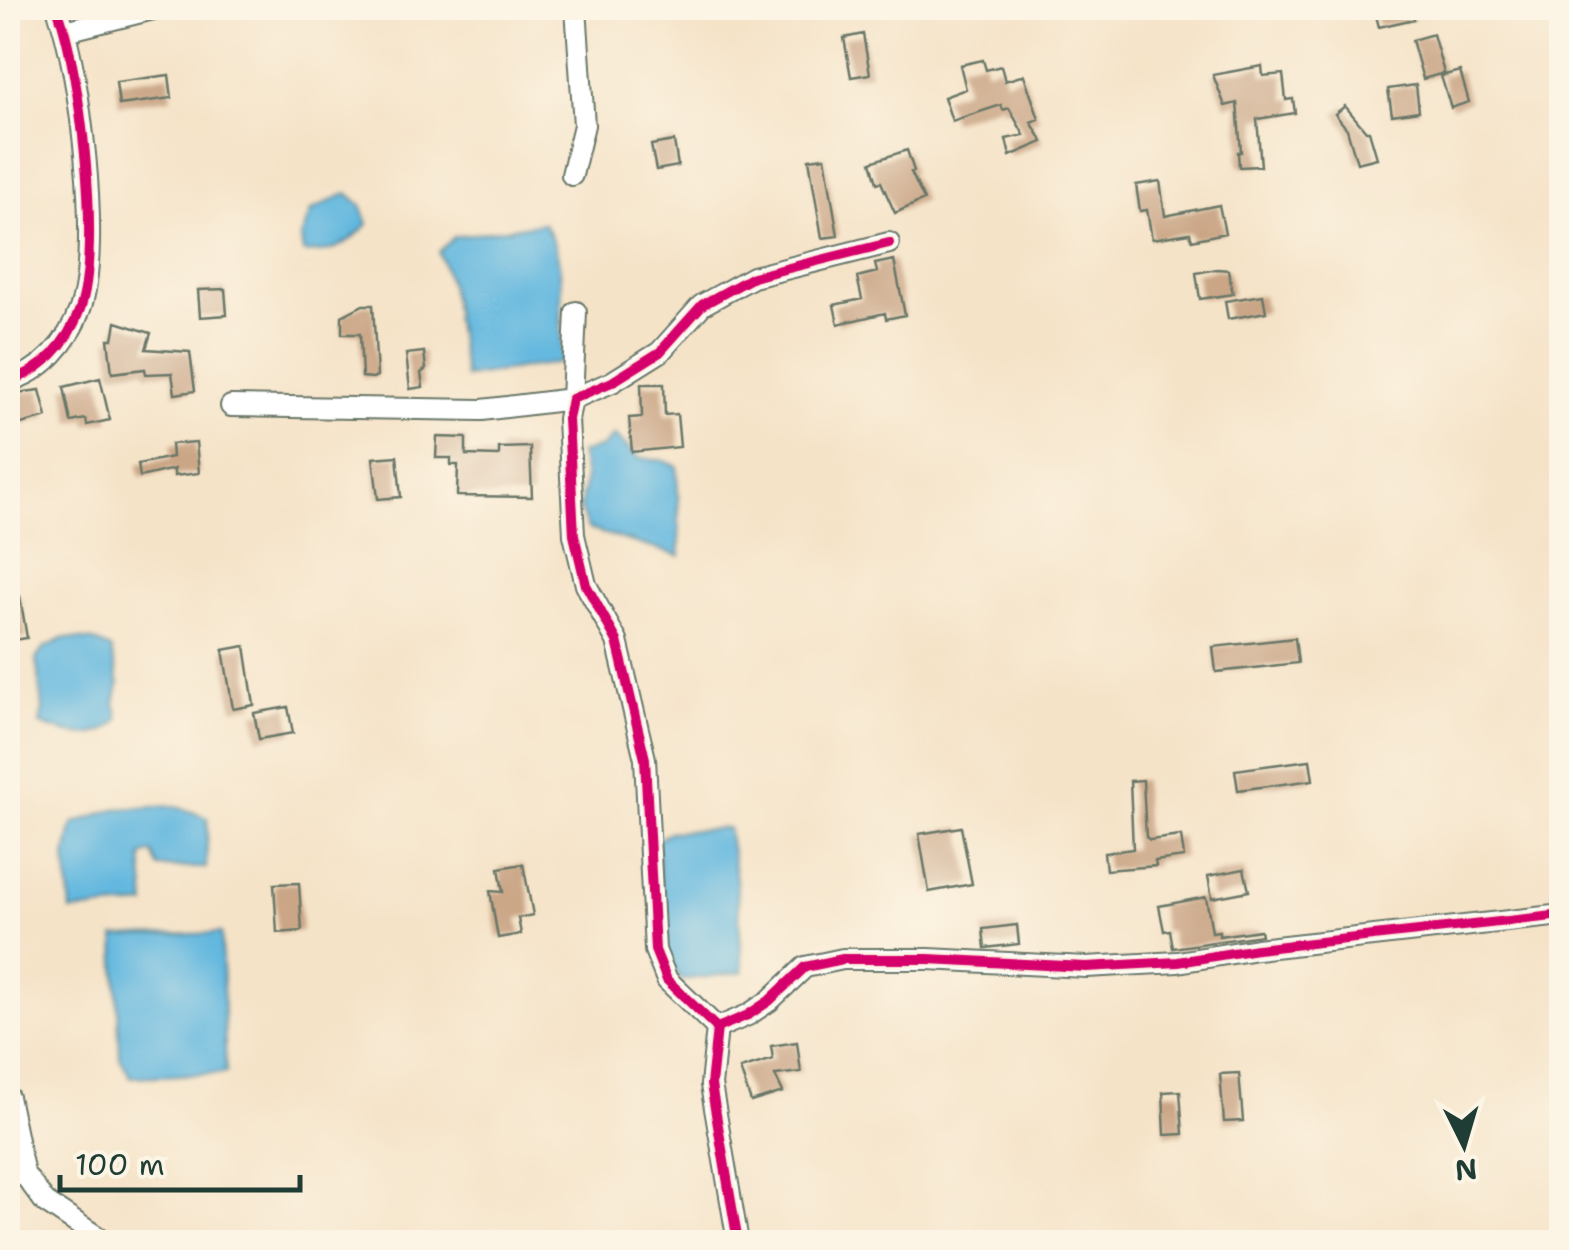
<svg xmlns="http://www.w3.org/2000/svg" width="1569" height="1250" font-family="'Shantell Sans',sans-serif">
<rect width="100%" height="100%" fill="#fcf5e5"/>
<filter id="ink" filterUnits="userSpaceOnUse"><feTurbulence type="fractalNoise" baseFrequency=".01" numOctaves="2"/><feDisplacementMap in="SourceGraphic" scale="20" xChannelSelector="R" yChannelSelector="G"/><feConvolveMatrix kernelMatrix="1 2 1 2 8 2 1 2 1" color-interpolation-filters="sRGB"/></filter>
<filter id="wash" filterUnits="userSpaceOnUse"><feTurbulence type="fractalNoise" baseFrequency=".0048" numOctaves="4" result="noise"/><feDisplacementMap in="SourceGraphic" scale="40" xChannelSelector="R" yChannelSelector="G"/><feGaussianBlur stdDeviation="2.25" result="paint"/><feColorMatrix in="noise" values="0 0 0 0 0 0 0 0 0 0 0 0 0 0 0 0 0 1.4 0 .05"/><feComposite in="paint" operator="in"/></filter>
<g filter="url(#wash)">
<rect width="100%" height="100%" fill="#f5e3c8"/>
<!-- water -->
<path fill="#63b8df" stroke="#417a8a" stroke-width="2.5" d="M347,193L361,205L368,224C348,244 331,255 303,252L301,238L311,211Z
M543,223C571,261 557,318 563,362L465,377L450,285L439,252L454,237Z
M614,435L639,458L662,460L677,466L680,556L588,529L580,509L585,478L580,453L602,447Z
M65,638L94,641L111,649L119,685L115,703L119,719C98,744 66,734 40,724L43,709L36,659L44,648Z
M176,806L208,818L206,868L158,867L152,852L142,856L146,905L71,911L66,855L73,824L114,809Z
M728,828L736,879L743,972L681,980L666,957L657,841L669,832Z
M221,933L226,1073L131,1077L120,1058L115,937Z"/>
<g id="blocks">
<!-- building -->
<path fill="#caa686" d="M1374,8H1411L1414,19L1379,27Z
M863,34L870,74L851,77L844,38Z
M1433,34L1444,73L1423,79L1412,40Z
M983,60L986,70L1001,66L1005,81L1024,75L1039,119L1031,122L1043,142L1010,156L1006,139L1024,135L1009,108L1003,110L1001,105L952,121L944,97L966,89L960,65Z
M1262,66L1263,76L1283,74L1286,100L1293,99L1295,113L1257,119L1261,166L1239,167L1238,152H1241L1237,103L1225,106L1213,75Z
M1460,71L1469,102L1451,108L1441,76Z
M169,75L172,98L119,105L116,82Z
M1416,85L1419,111L1392,115L1388,89Z
M1345,106L1366,131H1369L1377,158L1357,163L1347,129L1335,114Z
M674,141L678,166L656,170L651,145Z
M907,150L914,171L911,172L924,200L895,213L881,182L877,183L871,162Z
M825,157L838,236L822,238L809,159Z
M1160,181L1165,216L1219,205L1225,233L1192,240L1190,233L1152,239L1147,210L1140,211L1136,185Z
M894,260L905,315L886,319L885,313L838,324L834,305L862,299L857,277L877,272L875,264Z
M1217,269L1228,270L1233,294L1200,299L1196,273Z
M225,289L227,315L200,317L198,290Z
M1263,295L1266,312L1228,319L1225,301Z
M363,305H373L377,376L373,378L362,377L360,334H342V316Z
M116,322L151,333L146,349L190,352L195,391L175,394L172,373L146,374L145,369L112,373L108,339H113Z
M424,352L426,369L421,373L423,387L410,389L406,354Z
M100,378L110,420L87,425L86,419L71,422L64,387Z
M641,384H664L665,415L677,414L680,447L632,452L629,418L642,417Z
M40,390L47,417L10,427L8,394Z
M437,437L466,438V455L499,456V448L530,447L532,497L457,496L458,465H451V458H436Z
M196,442L199,473L174,476V469L140,477L138,464L172,457L171,444Z
M397,456L401,497L378,499L373,458Z
M20,596L27,638L8,641V599Z
M1295,638L1298,663L1216,672L1213,647Z
M245,646L254,705L233,709L223,650Z
M288,707L293,733L259,739L254,713Z
M1310,760L1313,780L1238,790L1235,770Z
M1143,780L1146,837L1150,840L1181,836L1184,857L1155,861L1156,866L1106,870L1104,853L1133,849L1130,781Z
M961,827L972,884L929,892L919,834Z
M523,864L533,915L518,918L521,934L498,938L490,891L503,892L499,868Z
M1244,869L1249,891L1212,898L1208,876Z
M299,883L302,931L277,933L274,884Z
M1206,897L1212,932L1219,931V936L1260,930L1261,935L1173,948L1170,930L1164,931L1159,906Z
M1017,925L1019,944L985,948L983,929Z
M797,1042L801,1072L775,1075L783,1092L751,1102L740,1069L773,1059L771,1046Z
M1239,1073L1243,1121L1224,1122L1220,1074Z
M1180,1091L1183,1134L1165,1135L1163,1092Z"/>
</g>
</g>
<g filter="url(#ink)">
<use href="#blocks" fill-opacity="0" stroke="#6a7768" stroke-width="2.5"/>
<g fill="none" stroke-linecap="round" stroke-linejoin="round">
<!-- minor casing -->
<g stroke="#6a7768" stroke-width="24">
<path id="minor" d="M66,31L157,8
M572,175L584,125L576,8
M8,381C42,372 68,343 80,309C102,249 80,67 57,8
M231,406L482,410L572,399L576,312
M717,1028L748,1015L769,1001L805,967L843,959H928L1086,967L1178,962L1257,949L1562,915
M8,1097L24,1174L45,1202L105,1242
M738,1242L711,1085L717,1028L667,980L655,950L645,759L617,641L586,585L574,535L568,419L572,399L612,382L660,352L702,305L753,277L889,243"/>
</g>
<!-- minor -->
<use href="#minor" stroke="#fff" stroke-width="20"/>
<!-- cycleway casing -->
<g stroke="#fcf5e5" stroke-width="16">
<path id="cycleway" d="M8,381C42,372 68,343 80,309C102,249 80,67 57,8
M717,1028L748,1015L769,1001L805,967L843,959H928L1086,967L1178,962L1257,949L1562,915
M738,1242L711,1085L717,1028L667,980L655,950L645,759L617,641L586,585L574,535L568,419L572,399L612,382L660,352L702,305L753,277L889,243"/>
</g>
<!-- cycleway -->
<use href="#cycleway" stroke="#d6006c" stroke-width="10"/>
</g>
</g>
<!-- margin -->
<rect width="1569" height="1250" fill="none" stroke="#fcf5e5" stroke-width="40"/>
<!-- north arrow -->
<g transform="translate(1464 1145) rotate(175)" stroke="#fcf5e5" stroke-width="8" paint-order="stroke">
<path d="M0-8L18 38L0 25L-18 38Z" fill="#1f3d34"/>
<text y="-15" font-size="28" font-weight="bold" text-anchor="middle" fill="#1f3d34">N</text>
</g>
<!-- scale -->
<path d="M60 1175v15h240v-15" fill="none" stroke="#1f3d34" stroke-width="5"/>
<text x="75" y="1175" font-size="30" fill="#1f3d34" stroke="#fcf5e5" stroke-width="8" paint-order="stroke">100 m</text>
</svg>
